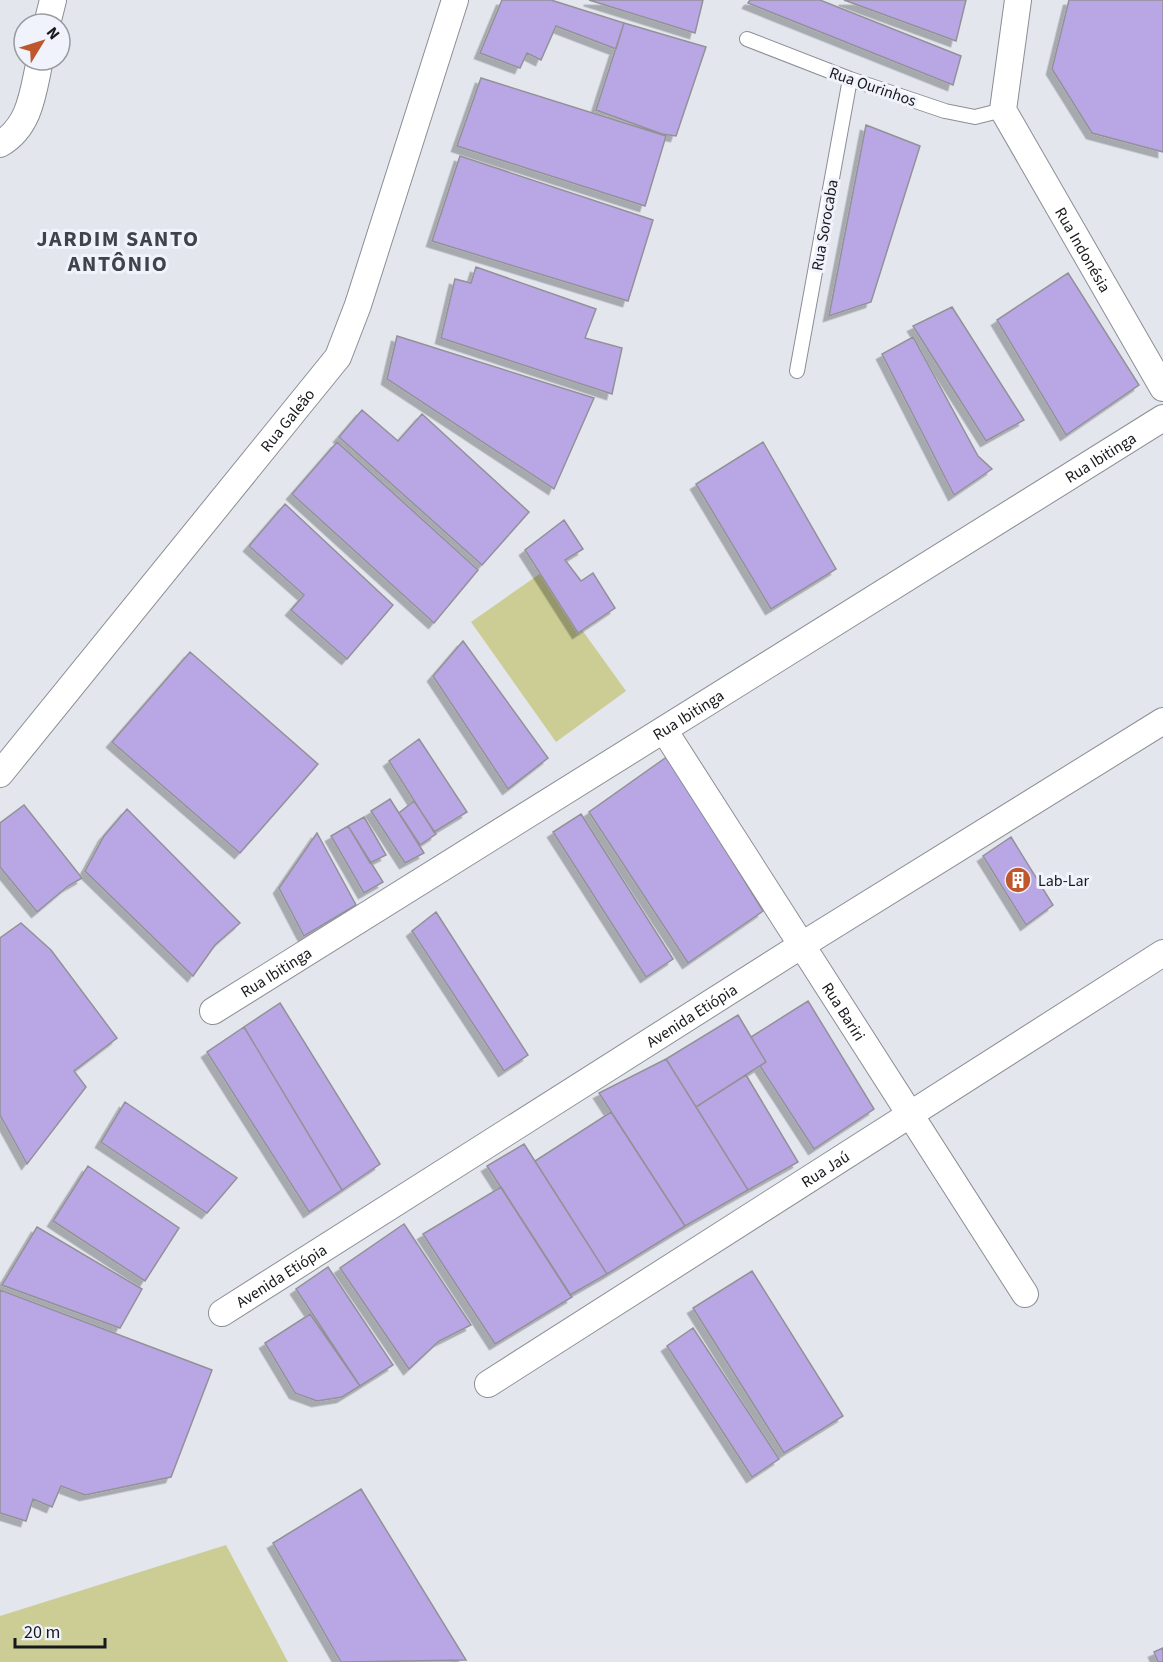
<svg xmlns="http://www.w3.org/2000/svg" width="1163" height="1662" font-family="'Source Sans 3',sans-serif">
<defs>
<filter id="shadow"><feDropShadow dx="-5.5" dy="5.5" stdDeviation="0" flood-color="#0004"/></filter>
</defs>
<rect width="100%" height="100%" fill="#e3e6ed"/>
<!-- green -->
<path fill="#cbcd94" d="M541,573L626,691L556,742L471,622Z
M226,1545L288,1662H0V1616Z"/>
<!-- building -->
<path fill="#b9a7e5" stroke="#939198" stroke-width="1.5" filter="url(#shadow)" d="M502,0H551L624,23L616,49L556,26L541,60L527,53L520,68L480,53Z
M589,0H703L695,33Z
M750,0H820L961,56L953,85L748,3Z
M844,0H966L956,41Z
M1069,0H1163V152L1092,133L1052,69Z
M624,23L706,47L676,136L662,134L596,110Z
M481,78L666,136L645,206L457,146Z
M866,125L920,146L871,302L829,316Z
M460,156L653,220L628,301L432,241Z
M476,267L596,309L585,338L622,348L612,394L441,338L455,279L471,283Z
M1068,273L1139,385L1066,435L997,320Z
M952,307L1024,420L986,441L913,326Z
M397,336L594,398L554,489L387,379Z
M913,337L978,456L992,469L954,495L882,354Z
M362,410L398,441L422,414L529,512L482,565L339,437Z
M337,442L478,570L434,623L292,494Z
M763,442L836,569L771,609L696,484Z
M285,504L393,605L347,659L291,610L304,595L249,546Z
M564,520L583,549L565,560L581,581L593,573L615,608L578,633L525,550Z
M463,641L548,758L508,789L433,676Z
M190,652L318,764L240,853L112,742Z
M419,739L467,812L434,832L389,761Z
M668,756L763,911L688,963L589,812Z
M390,799L424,853L405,863L371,811Z
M414,801L436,834L420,845L399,813Z
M24,805L82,878L68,886L37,912L0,867V823Z
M127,809L240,923L215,945L193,976L85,871L104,836Z
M581,814L673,959L646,977L553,832Z
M364,817L386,855L370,863L348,826Z
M348,826L383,882L364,893L331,836Z
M317,833L356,905L304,936L279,888Z
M1011,837L1053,905L1026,925L983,856Z
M436,912L528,1055L504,1071L412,931Z
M21,923L51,950L117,1038L74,1071L86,1087L27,1164L0,1115V938Z
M808,1001L874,1109L814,1149L760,1066L766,1062L751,1037Z
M280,1003L380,1164L342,1190L244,1027Z
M738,1015L766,1062L696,1107L666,1059Z
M244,1027L342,1190L309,1212L207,1052Z
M666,1059L748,1190L685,1226L599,1093Z
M746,1075L798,1162L748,1190L696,1107Z
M125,1102L237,1178L207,1213L101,1142Z
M611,1112L685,1226L607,1274L535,1161Z
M524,1144L607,1274L570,1295L487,1166Z
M88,1166L179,1228L145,1281L53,1221Z
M501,1187L572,1297L495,1344L423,1234Z
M404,1224L471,1325L439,1341L409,1369L340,1268Z
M37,1227L142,1289L120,1328L2,1285Z
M328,1267L393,1365L360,1386L296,1289Z
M752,1271L843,1416L784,1453L693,1308Z
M0,1290L212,1370L171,1477L85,1495L61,1486L52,1507L33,1499L26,1521L0,1513Z
M310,1314L360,1386L342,1397L317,1401L295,1393L265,1343Z
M693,1328L779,1459L752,1477L667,1346Z
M361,1489L466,1660L341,1662L273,1543Z
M1163,1648V1662H1158L1154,1652Z"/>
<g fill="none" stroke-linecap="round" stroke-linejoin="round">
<!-- lane casing -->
<g stroke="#8b8e95" stroke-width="16">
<path id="lane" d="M747,39L850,79L945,111L975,117L1003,110
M797,371L850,79"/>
</g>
<!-- street casing -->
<g stroke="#8b8e95" stroke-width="28">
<g id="street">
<path id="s1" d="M1018,0L1003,110L1163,388"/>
<path d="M47,24L53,0"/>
<path d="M0,144C31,126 33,91 40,60"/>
<path id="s2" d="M664,730L1025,1294"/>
<path id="s3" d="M0,774L338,357L358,305L455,0"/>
<path id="s4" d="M213,1011L1163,418"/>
<path id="s5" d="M222,1313L802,945L1163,721"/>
<path id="s6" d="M488,1384L1163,953"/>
</g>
</g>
<!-- lane -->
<use href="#lane" stroke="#fff" stroke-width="14"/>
<!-- street -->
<use href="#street" stroke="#fff" stroke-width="26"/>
</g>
<!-- icons -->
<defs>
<g id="building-disc" transform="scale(1.35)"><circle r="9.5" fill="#be572d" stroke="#f0f3fb"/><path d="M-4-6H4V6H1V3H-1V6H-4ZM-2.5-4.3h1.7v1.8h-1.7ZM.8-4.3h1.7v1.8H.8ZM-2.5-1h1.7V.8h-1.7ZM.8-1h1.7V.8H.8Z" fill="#fff"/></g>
</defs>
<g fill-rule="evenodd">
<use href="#building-disc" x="1018" y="880"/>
</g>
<g text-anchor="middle" stroke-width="6" stroke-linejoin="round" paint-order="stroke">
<!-- street labels -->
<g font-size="16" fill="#17181b" stroke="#f0f3fb">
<text transform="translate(873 86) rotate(19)" y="6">Rua Ourinhos</text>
<text transform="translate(824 225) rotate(-80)" y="6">Rua Sorocaba</text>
<text dy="6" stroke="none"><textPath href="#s1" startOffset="272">Rua Indonésia</textPath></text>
<text dy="6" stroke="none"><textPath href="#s3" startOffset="456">Rua Galeão</textPath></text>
<text dy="6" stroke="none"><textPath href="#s4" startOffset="1046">Rua Ibitinga</textPath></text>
<text dy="6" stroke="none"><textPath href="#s4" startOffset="560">Rua Ibitinga</textPath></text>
<text dy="6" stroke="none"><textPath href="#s4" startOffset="74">Rua Ibitinga</textPath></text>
<text dy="6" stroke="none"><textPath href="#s2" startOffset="334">Rua Bariri</textPath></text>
<text dy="6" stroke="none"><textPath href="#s5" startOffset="556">Avenida Etiópia</textPath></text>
<text dy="6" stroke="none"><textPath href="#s6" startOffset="400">Rua Jaú</textPath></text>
<text dy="6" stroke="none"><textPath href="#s5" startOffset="70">Avenida Etiópia</textPath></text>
</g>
<!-- poi labels -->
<g font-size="16" fill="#17181b" stroke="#f0f3fb" text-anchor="start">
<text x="1038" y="886">Lab-Lar</text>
</g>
<!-- district labels -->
<g font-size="22" font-weight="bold" letter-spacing="1.5" fill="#404349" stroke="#f0f3fb">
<text x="118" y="246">JARDIM SANTO<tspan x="118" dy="25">ANTÔNIO</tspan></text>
</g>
</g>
<!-- north arrow -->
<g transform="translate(42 42) rotate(52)"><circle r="28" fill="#f0f3fb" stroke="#999ba1" stroke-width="1.5"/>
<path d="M0-4.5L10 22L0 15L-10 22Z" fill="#be572d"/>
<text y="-9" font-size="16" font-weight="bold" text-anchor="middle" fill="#17181b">N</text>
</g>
<!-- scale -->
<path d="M15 1638v9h90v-9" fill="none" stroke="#17181b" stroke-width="3"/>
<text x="24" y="1638" font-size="18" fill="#17181b" stroke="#f0f3fb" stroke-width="4.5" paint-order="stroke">20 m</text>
</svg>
